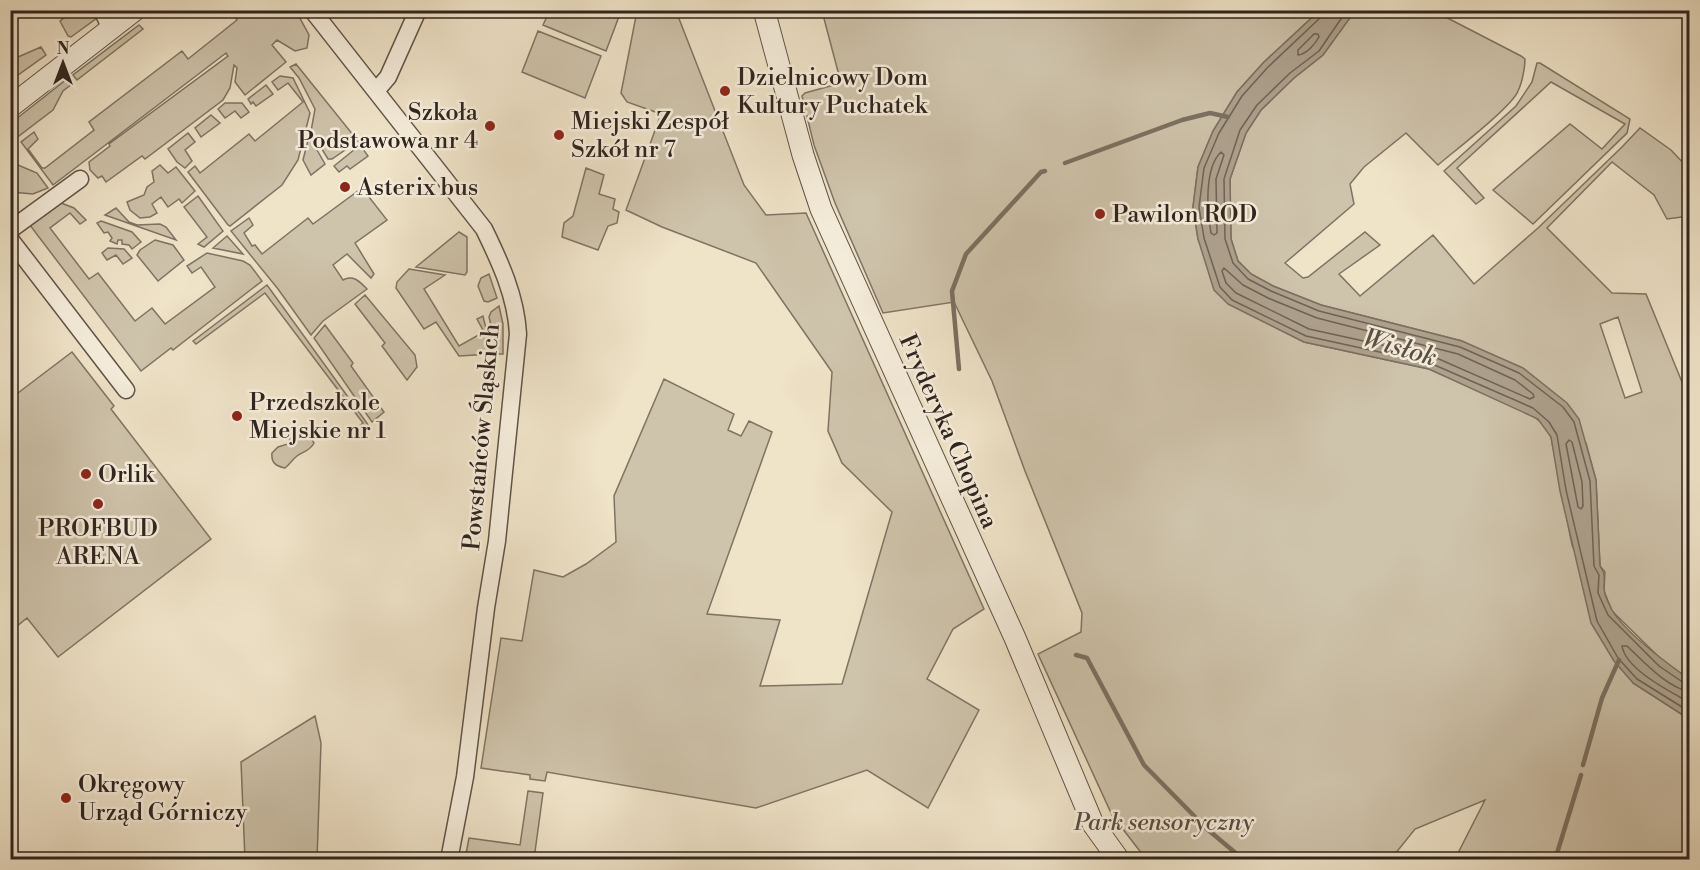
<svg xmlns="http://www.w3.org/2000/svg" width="1700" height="870" font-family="'Libre Bodoni',serif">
<rect width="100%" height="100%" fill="#efe3c8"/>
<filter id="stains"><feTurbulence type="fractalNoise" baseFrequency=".00333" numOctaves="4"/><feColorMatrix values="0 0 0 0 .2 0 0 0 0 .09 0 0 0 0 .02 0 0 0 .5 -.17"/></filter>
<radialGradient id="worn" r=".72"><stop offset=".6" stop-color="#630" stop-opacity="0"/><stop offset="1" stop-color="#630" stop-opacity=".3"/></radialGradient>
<!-- green -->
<path fill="#cec3ab" stroke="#7e7464" stroke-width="1.5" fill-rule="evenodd" d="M550,10H621V11L606,51L543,25Z
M1355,10L1434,11L1521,56L1525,59C1525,68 1522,83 1518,91C1513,106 1453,152 1438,165L1406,133L1364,167L1350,184L1354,204L1285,263L1303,278L1308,277L1365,232L1380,245L1339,274L1360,296L1433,235L1474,284L1538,228L1622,147L1640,128L1671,150L1689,169V216L1667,219L1654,195L1612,162L1547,228L1612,293L1646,294L1682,382L1689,379V679L1663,661L1612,611L1604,591L1605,572L1600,566L1596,480L1586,443L1462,341L1321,305L1273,286L1251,274L1238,261L1231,239L1230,179L1246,133L1261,110L1294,78L1323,55ZM1618,317L1642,392L1625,398L1600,324Z
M62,11H93L97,18L71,37L68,36L60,21L65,17Z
M230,11H296L309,35L307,48L295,51L277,40L272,45L286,62L245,95L235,82L237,68L234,65L230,88L223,100L145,159L142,156L106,182L102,176L98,178L90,170L89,162L110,146L109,144L228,56L226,53L53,185L21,142L34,132L38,139L28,149L42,168H45L94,130L89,122L182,51L188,59L237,20Z
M637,11H676L744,185L766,215L806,213L984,609L953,629L927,679L979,710L928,808L867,770L756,808L547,772L545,781L530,779V775L481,768L501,638L522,641L534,570L563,577L586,564L616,542L614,496L664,379L734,414L728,430L741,436L749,421L772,432L707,614L780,620L760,686L842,684L892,512L842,463L828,431L832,372L756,263L662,227L626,210L661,114L627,102L621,93Z
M822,11H1319L1263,63L1237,92L1213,131L1198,167L1193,207L1198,239L1228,304L1304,342L1429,369L1531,414L1545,426L1551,437L1572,545L1633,683L1689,719V859H1455L1485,800L1415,829L1391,859H1146L1112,815L1038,654L1081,632L1082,613L1025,471L992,381L954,302L883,313L835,203L814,145L802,96L805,93L841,83Z
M139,25L143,29L77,80L73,75Z
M538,31L601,56L585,98L522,72Z
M41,47L46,55L11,80V60Z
M1537,63H1540L1630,119L1627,133L1533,224L1493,190L1570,124L1602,149L1625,124L1551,82L1457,168L1484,198L1476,204L1444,171L1516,106L1532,82Z
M296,64L358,141L332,159H328L311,131L315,109L299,78L290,67Z
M280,76L293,78L310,113L298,160L282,185L230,226L228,225L188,172L195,166L200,173L249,134L255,141L303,102L288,83L278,90L272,82Z
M67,79L72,84L63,91L53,110L11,142V123Z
M266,85L273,94L256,106L253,102L251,104L248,99Z
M225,103H242L249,112L241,118L235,111L225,118L218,109Z
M211,115L220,123L201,137L195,128Z
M188,133L195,142L185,150L192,161L185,168L177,162L168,149Z
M309,136L325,164L311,175L303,160Z
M360,145L368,156L350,169L347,166L339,172L334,166Z
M11,162L37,173L48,188L33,194L11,192Z
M160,165L168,173L176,167L195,191L182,203L179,199L168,207L161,197L152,204L157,213L150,217L140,218L130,210L127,202L144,195L147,187L154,182L152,171Z
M586,168L604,175L599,194L615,199L613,209L619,212L617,223L608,226L598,250L562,237L564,223L573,216Z
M362,188L387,220L355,243L374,274L371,278L347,254L333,265L343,280C353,274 360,282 367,289L323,321L311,335L278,289L231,231L249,218L253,225L244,233L252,246L255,245L262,254L308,218L313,224Z
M198,196L223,231L204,247L198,244L207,237L184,207Z
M61,203L74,208L86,220L80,224L70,213L50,228L89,279L98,273L135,321L152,308L165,324L215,287L201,267L192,273L187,266L207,253L243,261L250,265L262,281L173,350L171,348L141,371L29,224L50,208Z
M116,208L129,222L137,225L160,224L166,227L176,240L105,215Z
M101,221L132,232L141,242L132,249L129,245L122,244V240H118L117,244L110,241L112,238L108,232L104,233L97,223Z
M459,232L467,237V272L465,275L416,267Z
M227,236L243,254L213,248Z
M155,240L173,245L184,260L158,281L137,255L140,250Z
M108,248L124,249L132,258L123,264L116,255L107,260L102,253Z
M409,269L445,275L424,289L459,346L484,332L477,319L483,316L492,354L459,356L436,322L424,329L396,288L397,282Z
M489,274L497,298L488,302L484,301L478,286L481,278Z
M267,285L369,426L363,430L357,428L363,423L265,293L196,344L193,341Z
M365,295L415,355L417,367L407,380L382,346L385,343L355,304Z
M499,306L503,324V354H498L489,317L491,312Z
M325,325L353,363L351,366L384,412L372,422L314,338Z
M72,352L114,406L111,409L211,539L58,657L27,618L11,631L10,399Z
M299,428C304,433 311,437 314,443C310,451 304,451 297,456C292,460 290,464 285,468C275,466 271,462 272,453L278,447L288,444L292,432Z
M315,716L321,743L317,859H245L241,762Z
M528,791L543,793L534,859H465L469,838L520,845Z"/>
<!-- water -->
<path fill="#aea28e" stroke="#7b7061" stroke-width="1.5" d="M1319,11H1355L1323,55L1294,78L1261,110L1246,133L1230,179L1231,239L1238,261L1251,274L1273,286L1321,305L1462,341L1523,368L1567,403L1579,419L1596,480L1600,566C1606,574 1604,579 1604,588C1604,595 1609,604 1612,610C1625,633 1668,664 1689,679V719L1633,683L1614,661L1591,623L1560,491L1551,437L1538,419L1429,369L1304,342L1228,304L1214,290L1198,239L1193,207L1198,167L1213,131L1237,92L1263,63Z"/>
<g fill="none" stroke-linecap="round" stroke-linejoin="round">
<!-- shore -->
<path stroke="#6e6356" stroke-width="1.5" d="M1323,10L1321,17L1268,67L1242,96L1219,133L1204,168L1199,207L1204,238L1220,287L1232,300L1306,336L1430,363L1533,408L1549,422L1557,435L1566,490L1597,621L1618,658L1637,679L1690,712
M1347,10L1319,51L1290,73L1257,105L1240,130L1224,179L1225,239L1233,263L1248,279L1271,291L1319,311L1460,347L1519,373L1563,407L1574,422L1590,481L1594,566L1599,575L1598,593L1608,615L1659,666L1684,683H1690
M1314,34H1318L1319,37C1315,44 1307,54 1298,55V50Z
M1221,152L1224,155L1216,179L1217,233L1214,235L1211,233C1207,212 1204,168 1221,152Z
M1224,268L1243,285L1268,298L1317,318L1458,354L1515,380L1533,394L1534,397L1530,399L1432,356L1309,329L1236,293L1226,283L1222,271Z
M1569,440L1572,442L1582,482L1583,506L1581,509L1578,507L1566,444Z
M1690,691C1669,690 1641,659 1627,646H1622C1626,670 1670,691 1690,703"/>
<!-- stream -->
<path stroke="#7b7061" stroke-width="4.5" d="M1065,163L1182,120L1210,113L1228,117
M959,369L952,291L966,254L1041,172L1045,171
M1076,655L1087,658L1144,765L1207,829L1244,860
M1583,765L1602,698L1619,660
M1555,860L1581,775"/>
<!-- minor casing -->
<g stroke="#5f5448" stroke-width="19">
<path id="minor" d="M102,10L111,29
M312,10L484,229C500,262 516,296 518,334L497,541L486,608L465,777L449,860
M376,91L388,77L418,10
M10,230L80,179
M10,239L126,390"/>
</g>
<!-- tertiary casing -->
<g stroke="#5f5448" stroke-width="23">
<path id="tertiary" d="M764,10L803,155L821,209L1015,638L1093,824L1119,860
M10,107L135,10"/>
</g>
<!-- minor -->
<use href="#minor" stroke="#f5eddb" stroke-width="16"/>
<!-- tertiary -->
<use href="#tertiary" stroke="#f5eddb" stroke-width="21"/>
</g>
<!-- markers -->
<g fill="#8f2418" stroke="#f5eddb" stroke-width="2">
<circle cx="725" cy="91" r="6"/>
<circle cx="490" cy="126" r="6"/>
<circle cx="559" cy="135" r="6"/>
<circle cx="345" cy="187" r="6"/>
<circle cx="1100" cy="214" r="6"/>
<circle cx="237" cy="416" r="6"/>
<circle cx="86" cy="474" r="6"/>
<circle cx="98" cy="504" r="6"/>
<circle cx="66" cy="798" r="6"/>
</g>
<g text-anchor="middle" stroke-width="5" stroke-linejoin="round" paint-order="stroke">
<!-- poi labels -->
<g font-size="24" fill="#2f241e" stroke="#f5eddb" text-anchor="start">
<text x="737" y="85">Dzielnicowy Dom<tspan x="737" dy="28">Kultury Puchatek</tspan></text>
<text x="478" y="120" text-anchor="end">Szkoła<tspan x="478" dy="28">Podstawowa nr 4</tspan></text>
<text x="571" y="129">Miejski Zespół<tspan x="571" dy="28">Szkół nr 7</tspan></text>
<text x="357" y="195">Asterix bus</text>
<text x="1112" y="222">Pawilon ROD</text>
<text x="249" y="410">Przedszkole<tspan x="249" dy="28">Miejskie nr 1</tspan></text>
<text x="98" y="482">Orlik</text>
<text x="98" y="536" text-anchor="middle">PROFBUD<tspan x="98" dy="28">ARENA</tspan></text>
<text x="78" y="792">Okręgowy<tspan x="78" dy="28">Urząd Górniczy</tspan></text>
</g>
<!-- street labels -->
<g font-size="24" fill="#2f241e" stroke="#f5eddb">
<text transform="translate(949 431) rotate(66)" y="8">Fryderyka Chopina</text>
<text transform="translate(481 437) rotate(-85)" y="8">Powstańców Śląskich</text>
</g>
<!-- park labels -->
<g font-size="24" font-style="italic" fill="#574c41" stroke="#f5eddb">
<text x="1164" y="830">Park sensoryczny</text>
</g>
<!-- water labels -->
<g font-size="26" font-style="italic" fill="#5b5045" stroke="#f5eddb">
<text transform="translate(1400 347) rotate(16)" y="9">Wisłok</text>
</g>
</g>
<!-- margin -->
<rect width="1700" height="870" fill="none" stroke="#efe3c8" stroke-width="36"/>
<rect x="12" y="12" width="1676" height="846" fill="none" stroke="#2f241e" stroke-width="3"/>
<rect x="18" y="18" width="1664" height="834" fill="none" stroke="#2f241e" stroke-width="1.5"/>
<!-- north arrow -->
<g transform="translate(63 63)" stroke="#f5eddb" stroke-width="4.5" paint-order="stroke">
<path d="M0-4.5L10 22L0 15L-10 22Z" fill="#2f241e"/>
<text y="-9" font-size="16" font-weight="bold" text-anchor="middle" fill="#2f241e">N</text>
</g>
<rect width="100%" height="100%" filter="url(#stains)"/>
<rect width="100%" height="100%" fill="url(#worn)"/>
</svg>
